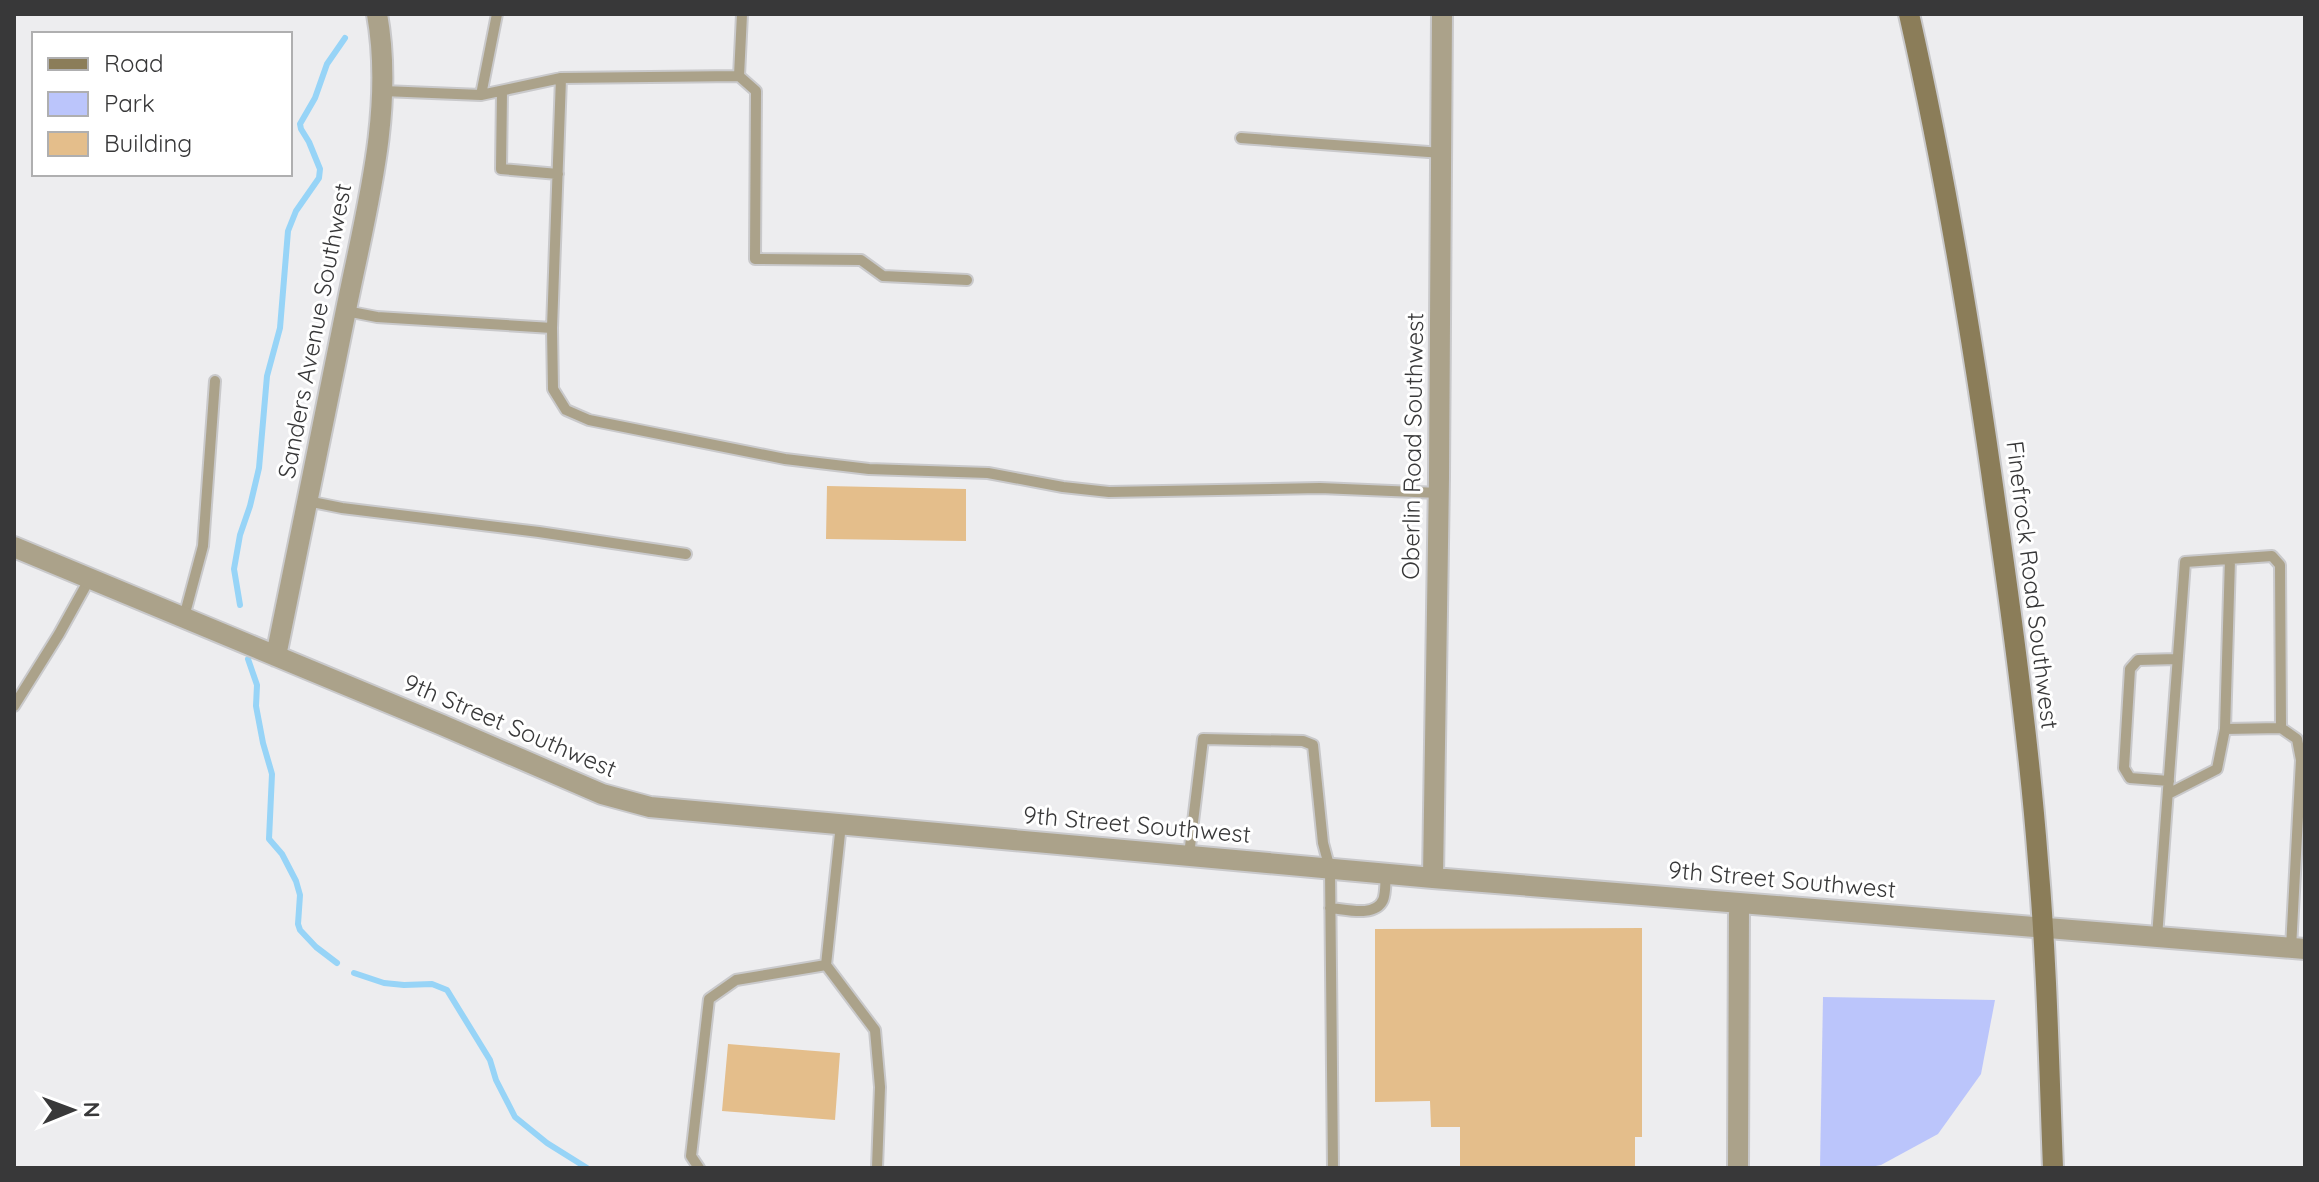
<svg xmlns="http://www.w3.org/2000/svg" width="2319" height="1182" font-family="Quicksand,sans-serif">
<rect width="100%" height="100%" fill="#ededef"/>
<!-- green -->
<path fill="#bbc5fb" d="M1823,997L1995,1000L1981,1074L1938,1134L1881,1165L1865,1168H1820Z"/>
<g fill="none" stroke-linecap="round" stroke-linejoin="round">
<!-- stream -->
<path stroke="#97d4f7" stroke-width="6" d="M240,605L234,569L240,535L250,506L259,468L267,376L280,328L288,231L296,211L319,178L320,169L309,142L301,129L300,124L315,98L327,64L345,38
M248,659L257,685L256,706L263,743L272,774L269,839L282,854L296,881L300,895L298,924L300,930L316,947L337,963
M354,973L384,983L404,985L432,984L447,990L490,1060L496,1080L515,1117L547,1143L587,1168"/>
</g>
<!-- building -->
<path fill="#e4be8b" d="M827,486L966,489V541L826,539Z
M1642,928V1137H1635V1168H1460V1127H1431L1430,1101L1375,1102V929Z
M728,1044L840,1053L835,1120L722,1111Z"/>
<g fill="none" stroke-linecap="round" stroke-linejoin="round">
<!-- lane casing -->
<g stroke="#c9c9cb" stroke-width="14">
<path id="lane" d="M742,14L739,76L756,91L755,259L861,260L883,276L967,280
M561,78L739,76
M502,91L501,169L558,174
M481,95L497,14
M1241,138L1442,153
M346,311L377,317L552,328L561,78L481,95L383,91
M552,328L553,389L566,410L589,420L785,459L869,469L988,473L1063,487L1109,492L1320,488L1439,493
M307,501L342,508L539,532L686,554
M184,617L203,546L215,381
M14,706L59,634L90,578
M2225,729L2281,728L2297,739L2301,760L2291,948
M2169,781L2130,778L2124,768L2130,669L2138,660L2177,659
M2168,794L2217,769L2225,729L2230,559
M841,824L826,965L875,1030L880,1087L877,1168
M1189,855L1203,739L1303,741L1313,745L1323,843L1330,869L1333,1168
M1330,908C1345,909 1375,918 1383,900C1386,893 1385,882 1386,874
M2157,937L2185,562L2272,556L2280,565L2281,728
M699,1168L691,1156L709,999L736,980L826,965"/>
</g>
<!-- street casing -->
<g stroke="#c9c9cb" stroke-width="24">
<path id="street" d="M14,547L442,725L602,794L650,807L1433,878L2305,949
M276,656C299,542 322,429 345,315C364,218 395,113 377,14
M1433,878L1439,477L1442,14
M1738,1168L1739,903"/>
</g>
<!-- secondary casing -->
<g stroke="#c9c9cb" stroke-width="24">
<path id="secondary" d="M1909,14C1946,177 1973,342 1996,507C2013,624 2029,742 2038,861C2047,963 2049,1066 2053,1168"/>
</g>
<!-- lane -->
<use href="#lane" stroke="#aba28a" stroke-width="10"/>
<!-- street -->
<use href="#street" stroke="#aba28a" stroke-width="20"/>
<!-- secondary -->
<use href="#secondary" stroke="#8b7d59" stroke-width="20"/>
</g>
<g text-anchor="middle" stroke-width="6" stroke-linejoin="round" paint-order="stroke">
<!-- street labels -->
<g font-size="24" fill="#383839" stroke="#fff">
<text transform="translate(315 331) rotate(-79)" y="8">Sanders Avenue Southwest</text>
<text transform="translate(1413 446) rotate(-89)" y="8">Oberlin Road Southwest</text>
<text transform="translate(2032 585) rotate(83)" y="8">Finefrock Road Southwest</text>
<text transform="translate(510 726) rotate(23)" y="8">9th Street Southwest</text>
<text transform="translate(1137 825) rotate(5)" y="8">9th Street Southwest</text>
<text transform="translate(1782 880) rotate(5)" y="8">9th Street Southwest</text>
</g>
</g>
<!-- border -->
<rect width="2319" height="1182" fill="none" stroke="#383839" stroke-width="32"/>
<!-- legend -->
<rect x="32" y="32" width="260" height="144" fill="#ffffff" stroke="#afafb0" stroke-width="2"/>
<rect x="48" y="58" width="40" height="12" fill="#8b7d59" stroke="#afafb0" stroke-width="2"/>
<text x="104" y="72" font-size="24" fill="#383839">Road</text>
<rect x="48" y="92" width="40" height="24" fill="#bbc5fb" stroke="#afafb0" stroke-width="2"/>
<text x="104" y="112" font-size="24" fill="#383839">Park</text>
<rect x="48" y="132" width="40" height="24" fill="#e4be8b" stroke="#afafb0" stroke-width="2"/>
<text x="104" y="152" font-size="24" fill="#383839">Building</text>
<!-- north arrow -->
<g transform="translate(72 1110) rotate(89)" stroke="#ffffff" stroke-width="6" paint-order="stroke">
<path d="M0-6L14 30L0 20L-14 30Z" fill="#383839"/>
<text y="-12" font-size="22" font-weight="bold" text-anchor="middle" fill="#383839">N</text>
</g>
</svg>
